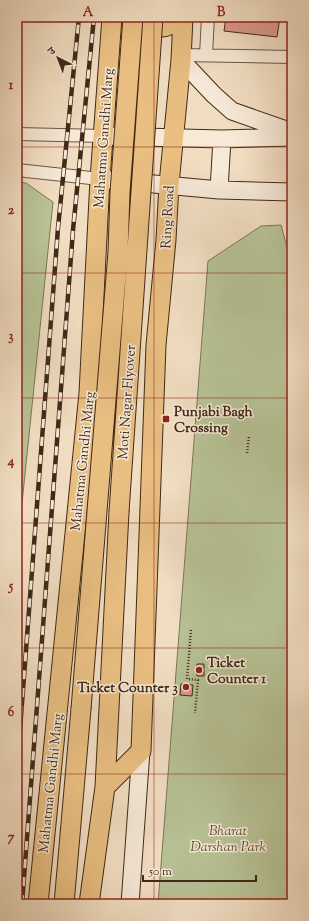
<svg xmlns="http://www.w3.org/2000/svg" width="309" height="921" font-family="'Sorts Mill Goudy','Noto Serif Devanagari',serif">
<rect width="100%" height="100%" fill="#f1ddc2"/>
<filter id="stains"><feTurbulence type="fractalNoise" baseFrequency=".005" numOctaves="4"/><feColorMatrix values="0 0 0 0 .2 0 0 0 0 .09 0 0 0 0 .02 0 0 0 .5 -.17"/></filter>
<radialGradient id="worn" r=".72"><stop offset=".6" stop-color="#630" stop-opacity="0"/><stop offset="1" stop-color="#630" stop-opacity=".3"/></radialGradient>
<!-- green -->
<path fill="#b7c295" stroke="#7c7656" d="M17,182L26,183L53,202L17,552Z
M281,225L292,266V904H158L208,261L261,226Z"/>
<!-- building -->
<path fill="#dd988e" stroke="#402a17" d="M226,17H280L277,37L224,31Z
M197,664H204V676H197Z
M181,684L193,685L192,696L180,695Z"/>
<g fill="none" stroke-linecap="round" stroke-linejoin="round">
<!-- street casing -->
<g stroke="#6c5742" stroke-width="14">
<path id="street" d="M181,55L292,57
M206,55L208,17
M17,134L103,136
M17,170L100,179"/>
</g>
<!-- secondary casing -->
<g stroke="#402a17" stroke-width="19">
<path id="secondary" d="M181,60L214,95L232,111L292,132
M103,136L222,139L292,137
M100,179L219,190L292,192
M219,190L222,139
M130,904L141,751"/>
</g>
<!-- primary casing -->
<g stroke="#402a17" stroke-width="21">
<path id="primary" d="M138,22C152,29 168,31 180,17
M105,787L119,512
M38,904L89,393L100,179L112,17
M64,904L81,709
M89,904L105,787L141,751L156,345L166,240L169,184L181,60L183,17"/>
</g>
<!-- path -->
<path stroke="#402a17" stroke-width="2.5" stroke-dasharray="1 2" stroke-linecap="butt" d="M247,453L249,436
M191,630L187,679L198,680L195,713"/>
<!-- street -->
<use href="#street" stroke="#f6e9d7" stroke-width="12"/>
<!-- secondary -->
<use href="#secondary" stroke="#f6e9d7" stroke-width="17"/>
<!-- primary -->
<use href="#primary" stroke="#e8be81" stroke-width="19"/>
<!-- rail casing -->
<g stroke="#402a17" stroke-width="4.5">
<path id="rail" d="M17,769L58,228L79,17
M22,904L73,230L94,17"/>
</g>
<!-- rail -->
<use href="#rail" stroke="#f6e9d7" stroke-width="3" stroke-dasharray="9" stroke-linecap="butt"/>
<!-- primary-bridge casing -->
<g stroke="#402a17" stroke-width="21" stroke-linecap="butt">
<path id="primary-bridge" d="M119,512L153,17
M81,709L118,252L120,192L133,17"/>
</g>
<!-- primary-bridge -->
<use href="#primary-bridge" stroke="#e8be81" stroke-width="19"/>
</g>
<!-- grid -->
<path fill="none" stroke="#8f2418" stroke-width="1" stroke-opacity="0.55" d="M154,17V904M17,147H292M17,273H292M17,398H292M17,523H292M17,648H292M17,774H292"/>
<!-- markers -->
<g fill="#8f2418" stroke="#f6e9d7" stroke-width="1.5">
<rect x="162" y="415" width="8" height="8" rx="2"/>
<circle cx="199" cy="670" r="4"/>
<circle cx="186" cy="687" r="4"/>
</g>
<g text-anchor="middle" stroke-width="3" stroke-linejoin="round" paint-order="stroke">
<!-- street labels -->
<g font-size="14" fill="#402a17" stroke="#f6e9d7">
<text transform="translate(103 138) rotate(-86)" y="5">Mahatma Gandhi Marg</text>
<text transform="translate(167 217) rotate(-87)" y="5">Ring Road</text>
<text transform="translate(126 402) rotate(-86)" y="5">Moti Nagar Flyover</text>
<text transform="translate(82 461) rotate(-84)" y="5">Mahatma Gandhi Marg</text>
<text transform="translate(50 783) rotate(-84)" y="5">Mahatma Gandhi Marg</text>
</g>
<!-- poi labels -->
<g font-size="14" font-weight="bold" fill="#402a17" stroke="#f6e9d7" text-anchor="start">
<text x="174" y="416">Punjabi Bagh<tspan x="174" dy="16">Crossing</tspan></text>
<text x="207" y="667">Ticket<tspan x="207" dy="16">Counter 1</tspan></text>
<text x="178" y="692" text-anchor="end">Ticket Counter 3</text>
</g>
<!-- park labels -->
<g font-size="14" font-style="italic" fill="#5e5036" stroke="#f6e9d7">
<text x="228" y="835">Bharat<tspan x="228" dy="16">Darshan Park</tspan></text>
</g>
</g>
<!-- margin -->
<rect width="309" height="921" fill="none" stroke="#f1ddc2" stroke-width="44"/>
<!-- north arrow -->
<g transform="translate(58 58) rotate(318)" stroke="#f6e9d7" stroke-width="3" paint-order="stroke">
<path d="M0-3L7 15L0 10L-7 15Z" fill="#402a17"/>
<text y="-6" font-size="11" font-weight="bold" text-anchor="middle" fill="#402a17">उ</text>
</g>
<!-- scale -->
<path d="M143 875v6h113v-6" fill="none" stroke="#402a17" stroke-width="2"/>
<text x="149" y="875" font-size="12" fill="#402a17" stroke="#f6e9d7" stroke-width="3" paint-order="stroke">50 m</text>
<rect x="22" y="22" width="265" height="877" fill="none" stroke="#8f2418" stroke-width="1.5"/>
<g font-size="13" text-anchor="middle" font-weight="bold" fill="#8f2418">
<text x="88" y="16">A</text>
<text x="221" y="16">B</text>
<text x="11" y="89">1</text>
<text x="11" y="214">2</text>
<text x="11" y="340">3</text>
<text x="11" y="465">4</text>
<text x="11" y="590">5</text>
<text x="11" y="716">6</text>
<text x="11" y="841">7</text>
</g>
<rect width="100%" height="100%" filter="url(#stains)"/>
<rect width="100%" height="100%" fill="url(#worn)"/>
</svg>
